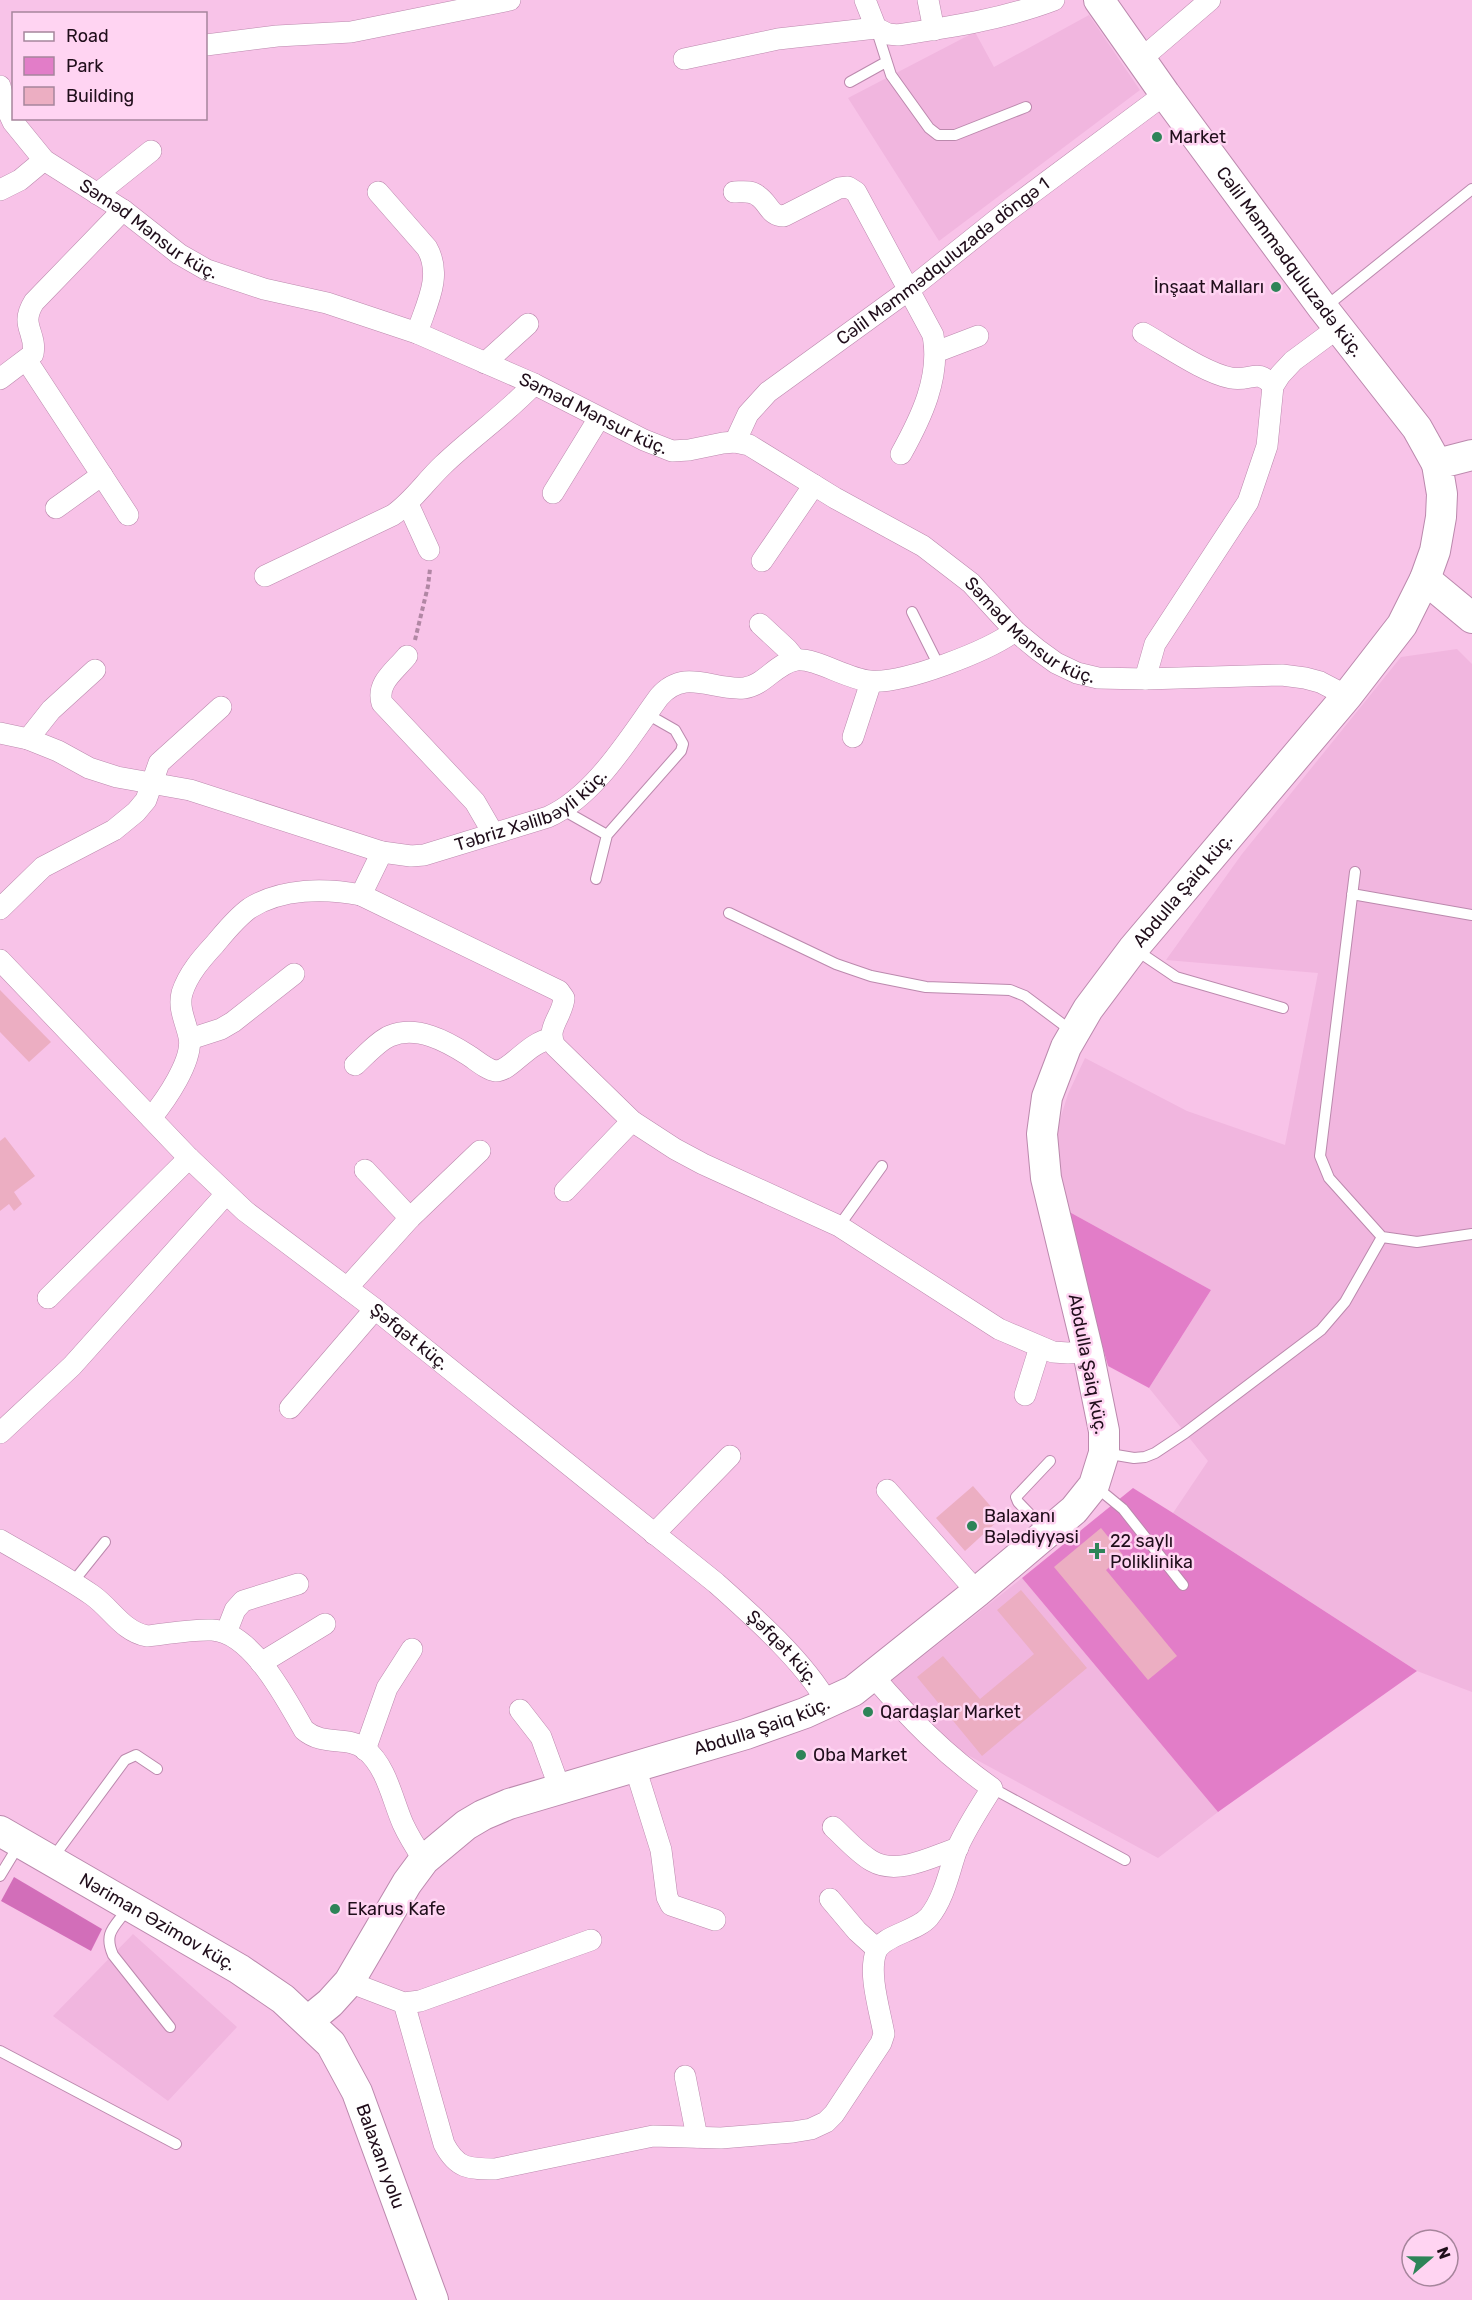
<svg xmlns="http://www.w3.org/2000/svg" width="1472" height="2300" font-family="Rubik,sans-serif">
<rect width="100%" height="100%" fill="#f8c3e8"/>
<!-- built -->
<path fill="#f1b6df" d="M1089,15L1140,90L939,241L848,98L975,32L994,67Z
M1457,649L1472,664V1692L1417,1671L1173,1513L1208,1461L1149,1388L1211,1290L1064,1209L1056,1132L1068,1094L1085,1058L1187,1111L1285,1145L1318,973L1166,960L1242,854L1401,657Z
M1022,1578L1218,1812L1158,1858L938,1739L890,1682Z
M133,1934L237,2027L168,2101L53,2016Z"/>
<!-- green -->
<path fill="#e27dc8" d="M1064,1209L1211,1290L1149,1388L1108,1366Z
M1133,1488L1173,1513L1417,1671L1218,1812L1022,1578Z"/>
<!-- forest -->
<path fill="#d26eb9" d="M14,1877L102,1929L91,1951L1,1901Z"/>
<!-- building -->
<path fill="#ecaec2" d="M0,990L51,1042L29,1062L0,1032Z
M5,1137L35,1176L14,1192L22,1204L14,1211L9,1204L0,1211V1141Z
M973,1486L1001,1518L965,1551L936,1518Z
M1101,1528L1123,1555L1106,1570L1177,1656L1148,1680L1054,1567Z
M1021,1590L1087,1668L982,1756L917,1677L943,1656L980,1699L1034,1654L997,1610Z"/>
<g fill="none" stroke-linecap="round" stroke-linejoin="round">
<!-- lane casing -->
<g stroke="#bb89ad" stroke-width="12">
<path id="lane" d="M876,28L891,75L929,128L938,135H955L1026,107
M850,82L886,62
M1324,308L1472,189
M912,612L939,666
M563,810L607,835
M1355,872L1320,1156L1329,1178L1382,1237L1417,1242L1472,1234
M596,879L607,835L681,751L683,744L675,730L647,714
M1352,894L1472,915
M729,913L836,964L871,976L926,987L1010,990L1025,996L1073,1032
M1136,950L1176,977L1283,1008
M839,1226L882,1166
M1104,1453L1134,1458L1145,1457L1155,1453L1185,1433L1321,1330L1345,1302L1382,1237
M1095,1486L1123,1509L1183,1585
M1046,1531L1018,1502L1016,1497L1050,1461
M73,1582L105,1542
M992,1788L1125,1860
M52,1859L125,1760L136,1755L157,1769
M0,1876L20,1843
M128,1908C115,1927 103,1932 113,1955L170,2027
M0,2051L176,2144"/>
</g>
<!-- street casing -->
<g stroke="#bb89ad" stroke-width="22">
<g id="street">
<path d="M865,0L876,28L888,34L898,35C951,27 1004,19 1054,0"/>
<path d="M928,0L934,30"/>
<path d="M206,45L277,36L351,32L510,0"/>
<path d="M684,59L778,39L876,28"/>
<path d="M1140,60L1210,0"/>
<path id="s1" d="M0,86L5,105L13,122L44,160L123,210L179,254L207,270L264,289L327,303L417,333L534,384L644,440L672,451L689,450L723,443L735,442L749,445L835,498L923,546L971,583L1015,631L1038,650L1056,663L1077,673L1098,678L1145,679L1282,675L1305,678L1320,682L1347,696"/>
<path d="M0,190L20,180L44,160"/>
<path d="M378,192L427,248C443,276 426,305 417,333"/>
<path d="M734,192C742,192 751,190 758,196C769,203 769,216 784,216L839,188L848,187L856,192L933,335C941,377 921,418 901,454"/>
<path d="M97,194L151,151"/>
<path d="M1143,333C1168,347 1205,373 1231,378C1251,382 1257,367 1273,386"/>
<path d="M936,352L978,336"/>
<path d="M27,361L128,515"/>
<path d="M485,363L528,324"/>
<path d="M0,379L33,354C37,332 19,326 34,302L123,210"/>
<path id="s2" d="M735,442L748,414L768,392L910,289L1005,213L1165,94"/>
<path d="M553,493L599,418"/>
<path d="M408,504L429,550"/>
<path d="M56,508L102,475"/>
<path d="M762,561L814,485"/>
<path d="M265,576L393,515C413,501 425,482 443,465C472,437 506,414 534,384"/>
<path d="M760,624L787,649L796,660"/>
<path d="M407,656C395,671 376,683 382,703L475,802L493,833"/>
<path d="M1145,679L1155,644L1248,502L1267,446L1273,386L1280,375L1293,361L1339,327"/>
<path id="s3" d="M0,733L28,739L58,751L89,768L117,777L190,790L382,852L411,856L424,855L548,817C595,796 629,738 659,697C685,667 712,691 744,688C764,686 776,663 796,660C817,658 846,679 870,681C904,684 988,651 1015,631"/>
<path d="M853,737L871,682"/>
<path d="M28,739L51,710L95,670"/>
<path d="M361,895L382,852"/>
<path d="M0,909L43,867L114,830L136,812L146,800L159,763L221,707"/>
<path id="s4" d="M0,960L189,1158L245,1211L375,1309L716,1583C752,1615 805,1662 828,1704"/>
<path d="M190,1039L221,1029L233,1022L294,974"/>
<path d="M355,1065C365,1056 378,1041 390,1036C417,1025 446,1041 468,1055C476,1060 487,1070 496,1071C511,1071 528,1042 551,1039"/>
<path d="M151,1118C165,1101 194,1060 189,1037C186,1022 178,1009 182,993C188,974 202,958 215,944C226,931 236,918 250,908C282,888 325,888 361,895L559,991L564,998C563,1016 545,1028 555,1046L632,1121L675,1149L703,1164L839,1226L999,1329L1053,1352L1068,1353L1088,1352"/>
<path d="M365,1170L410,1218"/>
<path d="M565,1191L632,1121"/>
<path d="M347,1288L410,1218L480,1151"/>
<path d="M48,1298L189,1158"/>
<path d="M1025,1395L1040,1347"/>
<path d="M290,1408L375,1309"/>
<path d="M0,1433L72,1366L226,1194"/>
<path d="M887,1490L977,1592"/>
<path d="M654,1534L730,1456"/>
<path d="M0,1540C31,1558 63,1575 92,1595C112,1609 122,1631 147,1636C168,1634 191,1629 212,1630C252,1632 286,1699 304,1730C324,1747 347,1735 365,1749C387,1767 392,1799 403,1824C409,1837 416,1848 424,1860"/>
<path d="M226,1633L235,1610L243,1601L298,1584"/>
<path d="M261,1663L325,1624"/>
<path d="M520,1710L541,1737L560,1789"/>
<path d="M365,1750L387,1688L412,1649"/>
<path d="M635,1767L661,1850L667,1897L671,1905L715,1920"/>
<path d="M833,1827C845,1838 858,1853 872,1861C898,1876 933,1856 958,1848"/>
<path d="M830,1899L857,1931L877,1949"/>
<path d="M349,1982L404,2003L420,2001L591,1940"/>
<path d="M404,2003L444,2144C457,2169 469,2169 495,2169L653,2136L721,2138L793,2132L811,2129L826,2122L834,2114L881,2043L884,2034C880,2011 868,1974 876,1952C882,1935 916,1932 929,1917C945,1897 949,1871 957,1849C966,1828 980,1807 992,1788C945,1755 910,1719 873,1676"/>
<path d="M685,2076L697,2137"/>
</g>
</g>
<!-- secondary casing -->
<g stroke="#bb89ad" stroke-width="32">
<g id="secondary">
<path id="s5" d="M1099,0L1165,94L1323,308L1417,428L1437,464"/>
<path d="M1425,579L1472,618"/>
<path id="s6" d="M0,1831L239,1969L283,1999L331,2044L357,2092L433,2300"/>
<path id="s7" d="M308,2021L330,2003L349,1982L407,1883L424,1860L466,1825L483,1815L509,1804L746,1734L805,1713L853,1691L977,1592L1074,1510L1094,1485L1104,1453V1431L1088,1352L1046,1178L1042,1134L1047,1097L1066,1047L1088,1009L1133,949L1347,696L1402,625L1425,579L1435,551L1441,517L1442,494L1437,464L1472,455"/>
</g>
</g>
<!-- path -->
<path stroke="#b187a4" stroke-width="4" stroke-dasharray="4.5 3" stroke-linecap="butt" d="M415,640L428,586L430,569"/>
<!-- lane -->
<use href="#lane" stroke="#fff" stroke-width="10"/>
<!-- street -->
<use href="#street" stroke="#fff" stroke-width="21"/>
<!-- secondary -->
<use href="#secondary" stroke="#fff" stroke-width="30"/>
</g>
<!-- markers -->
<g fill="#2e8458" stroke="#ffd4f2" stroke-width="2">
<circle cx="1157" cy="137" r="6"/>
<circle cx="1276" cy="287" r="6"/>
<circle cx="972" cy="1526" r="6"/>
<path d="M1094 1542h6v6h6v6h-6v6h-6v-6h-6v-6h6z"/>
<circle cx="868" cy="1712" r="6"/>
<circle cx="801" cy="1755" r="6"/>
<circle cx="335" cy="1909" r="6"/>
</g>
<g text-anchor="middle" stroke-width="5" stroke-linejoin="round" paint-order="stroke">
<!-- poi labels -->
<g font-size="18" fill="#200e1b" stroke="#ffd4f2" text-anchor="start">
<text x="1169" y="143">Market</text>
<text x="1264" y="293" text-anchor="end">İnşaat Malları</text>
<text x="984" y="1522">Balaxanı<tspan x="984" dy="21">Bələdiyyəsi</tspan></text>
<text x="1110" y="1547">22 saylı<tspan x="1110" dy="21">Poliklinika</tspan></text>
<text x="880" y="1718">Qardaşlar Market</text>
<text x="813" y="1761">Oba Market</text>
<text x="347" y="1915">Ekarus Kafe</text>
</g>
<!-- street labels -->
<g font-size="18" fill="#200e1b" stroke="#ffd4f2">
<text dy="6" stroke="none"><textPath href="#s1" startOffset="213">Səməd Mənsur küç.</textPath></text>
<text dy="6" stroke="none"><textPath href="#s2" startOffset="279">Cəlil Məmmədquluzadə döngə 1</textPath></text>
<text dy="6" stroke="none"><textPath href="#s5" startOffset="324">Cəlil Məmmədquluzadə küç.</textPath></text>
<text dy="6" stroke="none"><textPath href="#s1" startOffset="698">Səməd Mənsur küç.</textPath></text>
<text dy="6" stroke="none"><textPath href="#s1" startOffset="1202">Səməd Mənsur küç.</textPath></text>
<text dy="6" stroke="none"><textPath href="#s3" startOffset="561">Təbriz Xəlilbəyli küç.</textPath></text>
<text dy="6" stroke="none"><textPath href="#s7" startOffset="1629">Abdulla Şaiq küç.</textPath></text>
<text dy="6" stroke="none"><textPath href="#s4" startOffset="558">Şəfqət küç.</textPath></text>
<text transform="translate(1088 1364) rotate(79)" y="6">Abdulla Şaiq küç.</text>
<text dy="6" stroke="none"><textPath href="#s4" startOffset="1044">Şəfqət küç.</textPath></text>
<text dy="6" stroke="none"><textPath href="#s7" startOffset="567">Abdulla Şaiq küç.</textPath></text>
<text dy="6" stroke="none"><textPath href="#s6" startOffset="182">Nəriman Əzimov küç.</textPath></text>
<text dy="6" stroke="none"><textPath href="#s6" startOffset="518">Balaxanı yolu</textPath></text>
</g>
</g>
<!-- legend -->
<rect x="12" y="12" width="195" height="108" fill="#ffd4f2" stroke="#a6859c" stroke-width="1.5"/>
<rect x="24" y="32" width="30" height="9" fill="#ffffff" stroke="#a6859c" stroke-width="1.5"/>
<text x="66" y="42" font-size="18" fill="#200e1b">Road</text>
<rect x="24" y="57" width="30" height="18" fill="#e27dc8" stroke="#a6859c" stroke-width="1.5"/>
<text x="66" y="72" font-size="18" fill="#200e1b">Park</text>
<rect x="24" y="87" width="30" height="18" fill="#ecaec2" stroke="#a6859c" stroke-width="1.5"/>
<text x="66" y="102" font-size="18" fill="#200e1b">Building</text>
<!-- north arrow -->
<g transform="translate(1430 2258) rotate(70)"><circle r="28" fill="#ffd4f2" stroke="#a6859c" stroke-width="1.5"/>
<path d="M0-4.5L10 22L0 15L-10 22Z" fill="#2e8458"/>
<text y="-9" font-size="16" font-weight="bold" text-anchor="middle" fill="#200e1b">N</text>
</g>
</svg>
